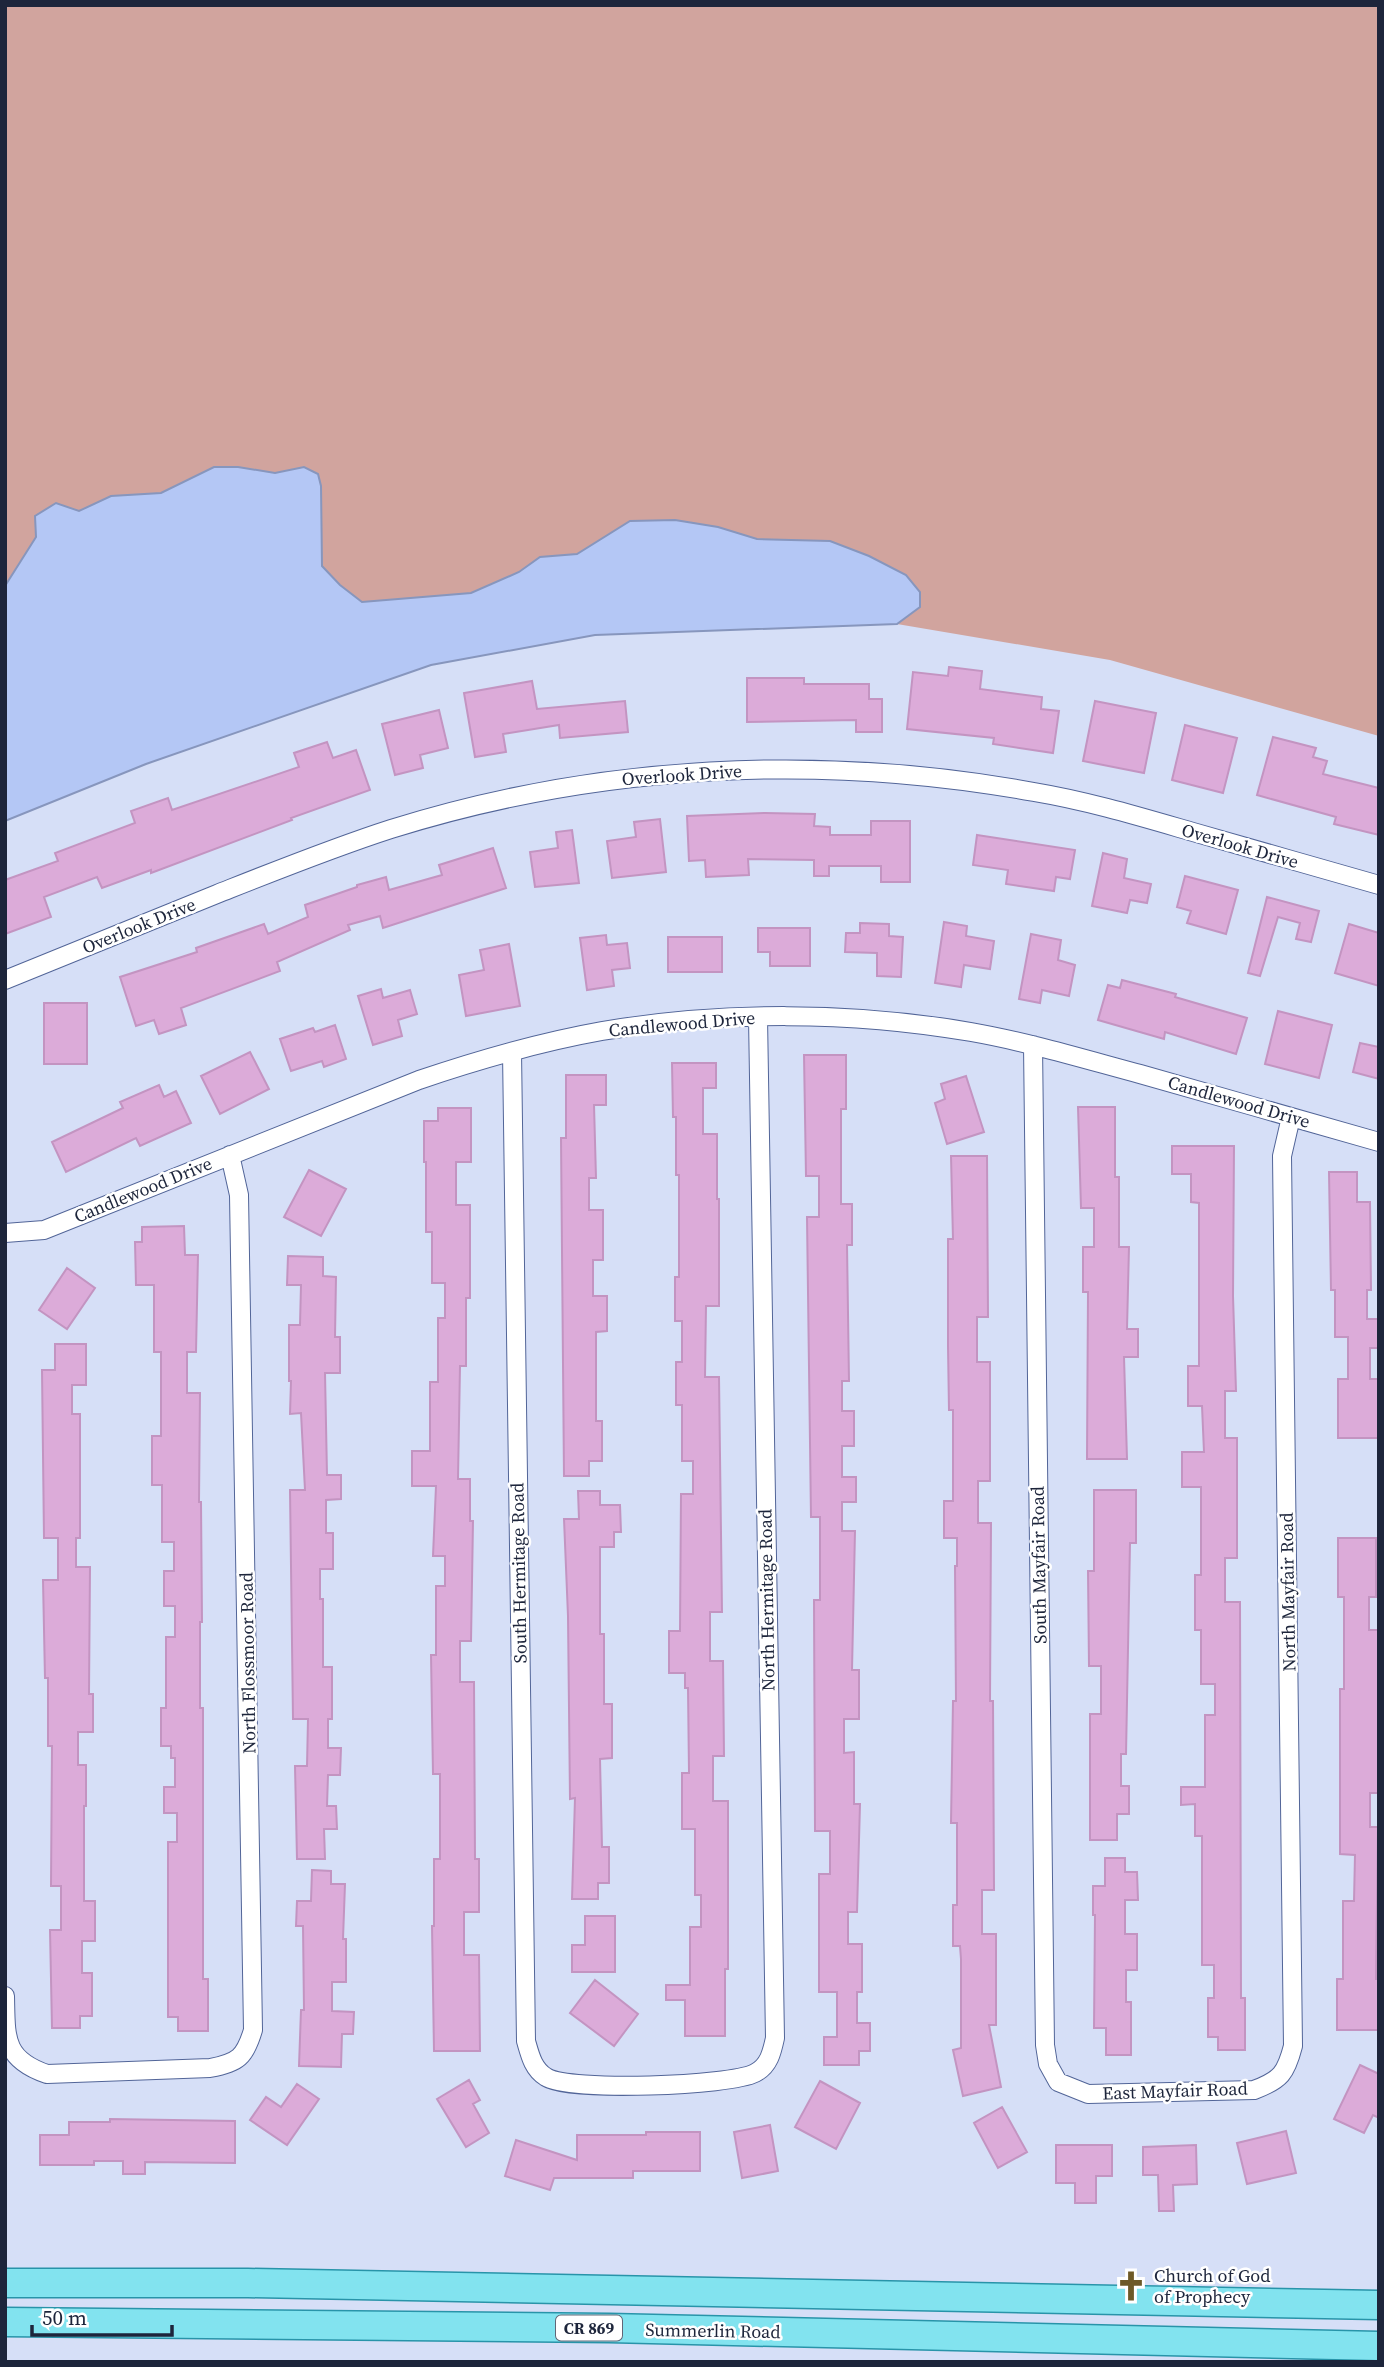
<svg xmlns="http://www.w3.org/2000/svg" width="1384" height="2367" font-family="'Source Serif 4',serif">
<rect width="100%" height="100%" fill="#d6dff7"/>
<!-- green -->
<path fill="#d1a49e" d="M5,5H1379V736L1110,660L897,624L595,635L431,665L146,764L5,821Z"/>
<!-- water -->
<path fill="#b4c7f5" stroke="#8796bd" stroke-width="2" d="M214,467H238L275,473L304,467L318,474L321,486L322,566L340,585L362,602L471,593L519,572L540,557L577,554L630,521L675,520L718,527L757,539L830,541L869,556L906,575L920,592V607L897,624L595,635L431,665L146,764L5,821V586L36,537L35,516L56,503L79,511L111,496L161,493Z"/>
<!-- building -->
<path fill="#dcabd9" stroke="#c394c1" stroke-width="2" d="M949,667L982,671L980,689L1042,697L1041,709L1059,711L1053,753L993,744L994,738L907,729L913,672L948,676Z
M747,678H804V684H869V699H882V732H856V720L747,722Z
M532,681L537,709L625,701L628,732L560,738L559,725L503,734L506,752L475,757L464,693Z
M1095,701L1156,713L1144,773L1083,761Z
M439,710L448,748L420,755L423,768L395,775L382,724Z
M1185,725L1237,738L1223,793L1172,780Z
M1273,737L1316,748L1313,757L1327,761L1323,774L1379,788V835L1334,824L1336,817L1257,795Z
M327,742L333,758L356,750L370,790L291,818L292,820L151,873V870L102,888L97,877L44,897L51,917L5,934V880L58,861L55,853L135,823L131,811L168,798L172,810L299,767L294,753Z
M765,813L815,814L814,826L830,827V835H871V821H910V882H881V866H829V876H814V860L748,859L749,875L706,877L705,860L689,861L687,816Z
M660,819L666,872L612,878L607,841L636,837L634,822Z
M572,830L579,883L535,887L530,852L558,848L556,832Z
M977,835L1075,850L1070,879L1056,877L1054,891L1006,884L1008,870L973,865Z
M493,848L506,888L383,928L380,916L348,925L350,930L277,962L280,971L181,1008L186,1025L159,1034L154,1020L136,1026L120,977L197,952L196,948L264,924L268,934L308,917L305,905L357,887V885L386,877L389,890L442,875L439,865Z
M1103,853L1127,859L1124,878L1151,884L1147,903L1130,900L1127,913L1092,906Z
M1185,876L1238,890L1226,934L1187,923L1191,911L1177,907Z
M1267,897L1319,911L1311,942L1296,939L1300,923L1278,917L1260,976L1248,973Z
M944,922L967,926L966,936L994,941L990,969L964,965L961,987L935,983Z
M860,923L889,924V936L903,937L901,977L877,976V953L845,952L846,933H860Z
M1349,924L1379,933V986L1335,973Z
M758,928H810V966H770V952H758Z
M1031,934L1061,940L1058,960L1075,965L1069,996L1042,990L1040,1003L1019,999Z
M606,935L607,945L627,943L630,968L612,970L614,986L587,990L580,938Z
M668,937H722V972H668Z
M509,944L520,1006L466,1016L459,975L484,970L480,950Z
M1122,980L1176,994L1175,997L1247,1018L1236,1054L1165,1032L1164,1039L1098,1020L1108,985L1120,988Z
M381,989L383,998L410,990L417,1014L398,1020L402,1036L373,1045L358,996Z
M44,1003H87V1064H44Z
M1278,1011L1332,1025L1319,1078L1265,1064Z
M335,1025L346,1059L324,1067L322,1061L291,1071L280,1039L313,1028L315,1032Z
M1360,1043L1379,1047V1079L1353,1072Z
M250,1052L269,1089L220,1114L201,1076Z
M804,1055H846V1109H841V1204H852V1245H847L849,1381H842V1411H854V1446H842V1477H856V1502H842V1531H855L852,1670H859V1719H844V1753L854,1752V1804H860L857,1912H848V1944H862V1992H857V2023H870V2051H859V2065H824V2037H837V1992H819V1874H830V1831H815L814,1600H820V1517H811L807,1217H819V1176H806Z
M672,1063H716V1088H703V1134H717V1199H719V1306H706L705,1377H719L722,1612H710V1661H723L724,1756H713V1801H728V1969H725V2036H685V2000H666V1985H690V1927H701V1895H695V1829H682V1773H689L688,1688H685V1673H669V1631H680L681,1494H693V1461H682V1405H676V1362H682V1321H675V1277H679V1175H676V1117H673Z
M566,1075H606V1105H594L596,1178H589V1210H603V1260H593V1296H607V1331L596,1332V1421H602V1461H589V1476H564L561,1138H566Z
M966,1076L984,1132L947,1144L935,1103L945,1099L941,1084Z
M159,1085L164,1097L176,1091L191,1123L140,1146L136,1138L66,1172L52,1142L123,1108L120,1102Z
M1078,1107H1115V1177H1119V1247H1129L1127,1329H1138V1357H1124L1127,1459H1087L1088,1292H1083V1247H1094V1208H1081Z
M438,1108H471V1162H456V1205H470V1298H466V1366H460L458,1479H470V1521H473L471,1641H460V1682H474L475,1859H479V1912H464V1955H479L480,2051H434L432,1926H434V1859H440V1774H433L431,1655H436V1586H445V1556H433L436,1486H412V1451H430V1382H438V1318H445V1283H432V1232H426V1162H424V1121H438Z
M1172,1146H1234L1233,1296L1236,1391H1225V1438H1237V1558H1225V1602H1240L1241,1998H1245V2050H1218V2037H1208V1998H1214V1965H1202V1836H1195V1804L1181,1805V1787H1205V1715H1215V1684H1201V1630H1195V1575H1201V1487H1182V1452H1204L1202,1406H1188V1366H1199V1203L1191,1202V1174H1172Z
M951,1156H987L988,1317H977V1362H990V1481H978V1523H991L990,1701H993L994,1890H982V1934H996V2025H989L1001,2087L963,2096L953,2050L961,2048V1959L960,1946H953V1905H957V1823H951L953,1701H956L955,1566H957V1538H944V1501H953V1410H949L948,1346V1239H953Z
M309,1170L346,1189L321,1236L284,1217Z
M1329,1172H1357V1202H1370L1371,1290H1367V1319H1379V1348H1370V1379H1379L1378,1438H1338V1379H1348V1337H1335V1290H1331Z
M184,1226L185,1255H198L196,1352H187V1393H200L199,1502H201L202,1622H200V1708H203V1979H208V2031H178V2017H168V1842H177V1813H164V1787H175V1758H171V1746H161V1708H166V1637H175V1606H164V1571H174V1542H162V1485H152V1436H161V1352H154V1285H136L135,1242H142V1227Z
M288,1256L323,1257V1276L336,1277L335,1337H340V1373H325L327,1475H341V1499L326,1500V1533H333V1569H320V1599H323V1667H332V1719H328V1748H341L340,1775H328L327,1806H336L337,1829H324L325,1859H297L295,1766H307L308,1719H293L290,1490H305L301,1413L290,1414L291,1381H289V1325H300L301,1285H287Z
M67,1268L95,1288L67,1329L39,1310Z
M55,1344H86V1385H72V1414H80V1538H76V1567H90L89,1694H93V1732H78V1765H86V1806H84V1901H95V1941H82V1973H92V2016H80V2028H52L50,1930H61V1886H51L52,1746H48V1678H45L43,1580H58V1538H44L42,1370H55Z
M1094,1490H1136V1543H1130L1126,1754H1121V1786H1129V1814H1117V1840H1090V1714H1101V1666H1089L1088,1571H1094Z
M578,1491H600V1505H620L621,1532H614V1547H600V1634H604V1704H612V1758L600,1759L602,1847H609V1883H598V1899H572L575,1798L570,1799L568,1616L564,1519H579Z
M1338,1538H1376V1597H1369V1630H1379V1793H1370V1827H1378L1376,1979H1379V2030H1337V1979H1343V1901H1354L1355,1855L1340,1854V1689H1344V1597H1338Z
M1105,1858H1125V1872H1137L1138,1900H1125V1934H1137V1970H1126V2002H1131V2055H1106V2028H1094L1095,1915H1093V1886H1105Z
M312,1870L331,1871V1884H345L343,1939H346V1982H332V2011L354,2012L353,2034H342L341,2067L299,2066L301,2010H304L303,1926H296L297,1901H311Z
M585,1916H615V1972H572V1945H585Z
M595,1980L638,2014L614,2046L570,2013Z
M1360,2065L1379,2074V2118L1373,2115L1364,2133L1334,2119Z
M469,2080L480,2100L473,2104L489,2133L466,2147L437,2099Z
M820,2081L860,2103L836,2149L795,2127Z
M297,2084L319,2099L287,2145L250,2120L266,2097L281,2107Z
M1002,2107L1027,2152L998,2168L974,2123Z
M110,2119L235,2121V2163L145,2162V2174H123V2161H94V2165H40V2135H69V2122H110Z
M770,2125L778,2171L742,2178L734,2132Z
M1286,2131L1296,2173L1247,2184L1237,2143Z
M646,2132H700V2171H633V2178H554L550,2190L505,2176L516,2140L577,2160V2135H646Z
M1056,2145H1112V2176H1096V2203H1075V2183H1056Z
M1196,2145L1197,2184L1173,2185L1174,2211H1159L1158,2175H1143V2147Z"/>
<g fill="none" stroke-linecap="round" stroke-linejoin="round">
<!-- street casing -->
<g stroke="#526598" stroke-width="20">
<path id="street" d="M5,980C76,951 147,923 217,894C275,871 332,848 391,829C599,764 820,753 1034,792C1088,801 1141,817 1193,832C1255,850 1317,867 1379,885
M1033,1045L1045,2045L1048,2064L1058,2082L1088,2094L1254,2090C1281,2080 1286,2073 1293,2046L1282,1156L1291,1117
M512,1052L526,2041C530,2055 533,2069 546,2077C569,2092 730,2086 755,2073C769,2066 772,2052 775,2038L758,1017
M5,1233L44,1230L419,1080C478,1060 540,1042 602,1031C722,1011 851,1011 971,1032C1028,1042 1084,1059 1140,1074C1220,1097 1299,1119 1379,1142
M5,1996C6,2037 3,2059 47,2074L210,2068C238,2063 245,2057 253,2030L239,1195L230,1155"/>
</g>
<!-- primary casing -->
<g stroke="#2894a9" stroke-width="31">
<path id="primary" d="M5,2283H248L1379,2305
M5,2322L609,2328L1379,2346"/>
</g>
<!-- street -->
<use href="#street" stroke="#fff" stroke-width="18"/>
<!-- primary -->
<use href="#primary" stroke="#82e3ef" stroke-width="28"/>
</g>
<!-- icons -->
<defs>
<g id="church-bare" transform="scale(2.415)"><path d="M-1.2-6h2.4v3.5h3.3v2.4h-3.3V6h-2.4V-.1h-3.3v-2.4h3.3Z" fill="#6d5928" stroke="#fff" stroke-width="2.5" paint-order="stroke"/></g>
</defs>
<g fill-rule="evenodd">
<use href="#church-bare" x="1131" y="2286"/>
</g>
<g text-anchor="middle" stroke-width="5" stroke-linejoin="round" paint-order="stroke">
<!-- shield labels -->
<rect fill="#fff" stroke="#616676" stroke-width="2" x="556" y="2315.5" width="66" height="25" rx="5"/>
<g font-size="16" font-weight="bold" fill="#1d253b">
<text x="589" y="2334">CR 869</text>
</g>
<!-- street labels -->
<g font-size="18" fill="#1d253b" stroke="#fff">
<text transform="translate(682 775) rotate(-4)" y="6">Overlook Drive</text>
<text transform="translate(1240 846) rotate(16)" y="6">Overlook Drive</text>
<text transform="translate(139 926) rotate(-22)" y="6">Overlook Drive</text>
<text transform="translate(682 1024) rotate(-5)" y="6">Candlewood Drive</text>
<text transform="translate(1239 1102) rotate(16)" y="6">Candlewood Drive</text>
<text transform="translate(143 1190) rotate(-22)" y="6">Candlewood Drive</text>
<text transform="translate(1039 1565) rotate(-91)" y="6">South Mayfair Road</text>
<text transform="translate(519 1573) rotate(-91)" y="6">South Hermitage Road</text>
<text transform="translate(1288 1592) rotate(-91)" y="6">North Mayfair Road</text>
<text transform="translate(767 1600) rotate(-91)" y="6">North Hermitage Road</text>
<text transform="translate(248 1663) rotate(-91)" y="6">North Flossmoor Road</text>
<text transform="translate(1175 2091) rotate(-2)" y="6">East Mayfair Road</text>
<text transform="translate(713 2331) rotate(1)" y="6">Summerlin Road</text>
</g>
<!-- poi labels -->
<g font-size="18" fill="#1d253b" stroke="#fff" text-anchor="start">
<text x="1154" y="2282">Church of God<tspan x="1154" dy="21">of Prophecy</tspan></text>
</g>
</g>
<!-- border -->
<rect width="1384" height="2367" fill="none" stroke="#1d253b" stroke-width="14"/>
<!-- scale -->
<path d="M32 2325v10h140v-10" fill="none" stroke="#1d253b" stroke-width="3.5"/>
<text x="42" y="2325" font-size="21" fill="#1d253b" stroke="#ffffff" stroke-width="5" paint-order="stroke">50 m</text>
</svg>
